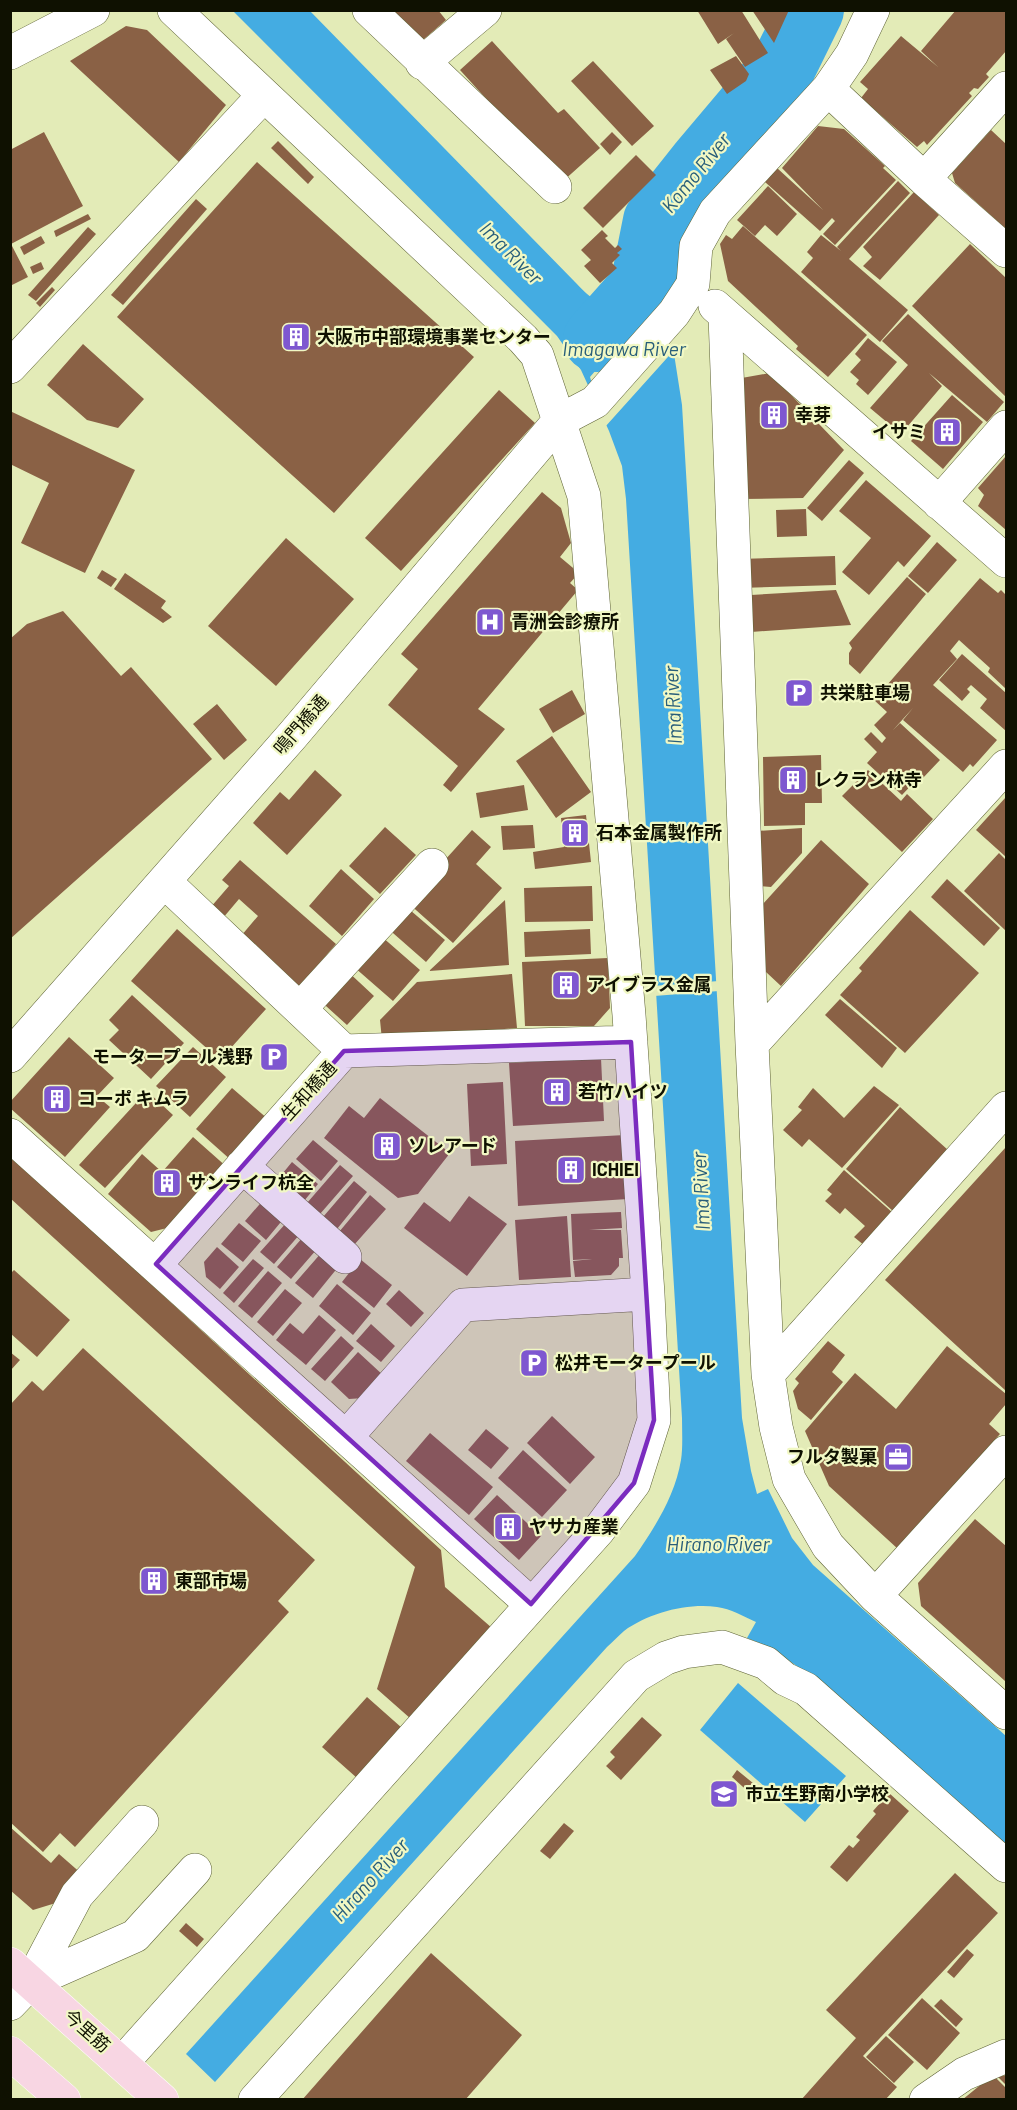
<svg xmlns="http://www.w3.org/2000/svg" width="1017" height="2110" font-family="Barlow,'Noto Sans JP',sans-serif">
<rect width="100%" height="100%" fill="#e3ebb7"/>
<!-- water -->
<path fill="#44ace2" d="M233,11H310L575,282C580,287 587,295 593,298C614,309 627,286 638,272L654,270L672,341L682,405L742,1418L751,1471L757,1494L768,1489L792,1538L813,1565L1006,1736V1849L811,1676L771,1648L747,1638L756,1622C743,1616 731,1609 717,1607C686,1603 649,1613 624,1631C618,1636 613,1642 607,1647L215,2082L186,2054L635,1556C655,1527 675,1496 681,1460C683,1447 682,1432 682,1418L626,499L622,466L609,431L581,370L557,336Z
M738,1683L846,1776L805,1822L700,1730Z"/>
<!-- pier -->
<path fill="#e3ebb7" d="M663,292L676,348L605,427L590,377Z
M719,981V991L654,996L653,986Z"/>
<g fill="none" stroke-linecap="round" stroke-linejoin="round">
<!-- river -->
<path stroke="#44ace2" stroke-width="66" d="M596,339L643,286L656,221L702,163L783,67L811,10"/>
</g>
<!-- building -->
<path fill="#8a6145" d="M389,10H438L446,20L423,40Z
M697,10H741L768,53L745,67L726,39L734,33L718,44Z
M752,10H789L774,43Z
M956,10H1006V51L986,74L989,77L978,89L974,88L969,93L972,96L927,145L924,141L917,147L861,98L868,89L860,82L901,36L938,67L921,51Z
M126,26L147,30L226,105L179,162L70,61Z
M492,41L558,113L564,109L600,148L562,182L460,70Z
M736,56L749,74L746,81L727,94L710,70Z
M593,61L654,126L632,146L571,81Z
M818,126L844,129L885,166L883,168L896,180L835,245L823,234L835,221L832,218L820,231L765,182L777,168L823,210L782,168Z
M991,130L1006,144V229L955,183L952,173Z
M44,132L83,206L11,244L28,277L10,286V150Z
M612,132L622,142L610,155L600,144Z
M278,141L314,177L308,184L271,148Z
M636,155L656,175L603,228L583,208Z
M257,162L474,357L334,513L117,317Z
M898,181L910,193L849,259L908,310L880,342L801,272L813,258L807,252L821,235L841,251L837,247Z
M768,186L797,214L777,236L765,225L755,236L737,220Z
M914,192L939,215L880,280L863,266L872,257L863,247Z
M196,199L207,209L123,305L111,295Z
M88,214L91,219L56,237L54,231Z
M743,226L867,335L828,377L796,349L798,346L728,281L720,244L726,235L732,239Z
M88,227L96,234L36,301L28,295Z
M602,230L608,236L605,238L615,248L618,245L622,249L617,253L620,255L612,263L617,268L600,283L584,266L591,260L581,250Z
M41,236L45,243L24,255L20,247Z
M970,244L1006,278V397L912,306Z
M41,262L44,269L33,274L30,267Z
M52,287L55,290L40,307L36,303Z
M908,314L1004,402L987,422L929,373L942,386L901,434L870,408L908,365L882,341Z
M868,338L897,362L868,395L856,384L859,380L850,372L861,360L855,354Z
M83,344L144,399L118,428L87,420L47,385Z
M770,373L844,450L803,498L741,499L736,379Z
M499,390L535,423L401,571L365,538Z
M952,395L983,422L943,469L911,441Z
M10,411L135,470L85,573L21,543L49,483L10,464Z
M1006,456V530L978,506L984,495L978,488Z
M849,460L864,473L822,521L807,508Z
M866,480L931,536L904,567L898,561L869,595L842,572L871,538L839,511Z
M542,492L561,508L571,543L560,557L579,573L570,583L578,590L478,709L505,729L451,792L443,785L458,766L388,705L418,669L401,654Z
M806,509L807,536L777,537L776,510Z
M286,538L354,599L276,686L208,626Z
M937,542L957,560L928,593L908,576Z
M835,556L836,585L739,588L738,559Z
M102,570L117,579L111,587L97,578Z
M125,573L166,601L161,608L172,617L163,623L114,589Z
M907,577L926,594L860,674L849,664V653L852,648L849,643Z
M980,578L998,593L1001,590L1006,595V689L988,672L990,668L959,640L950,651L957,659L933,685L997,740L973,767L970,764L963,772L903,720L913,708L893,730L900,723L940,760L922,779L919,777L902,795L867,763L877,752L864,739L871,732L882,743L886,738L874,725L887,712L874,700Z
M836,590L851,625L751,632V595Z
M63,611L121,676L131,667L212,759L10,939V639L27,624Z
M962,654L1006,693V731L980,708L987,699L971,685L967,689L970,692L962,701L939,680Z
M572,690L585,714L553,733L539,709Z
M217,704L247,740L224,760L193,724Z
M552,736L591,792L556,818L516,761Z
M821,755L822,803H805V825L764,826L763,757Z
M315,770L342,795L287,855L253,823L280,792L289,800Z
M868,770L901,801L907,794L933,819L902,852L842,796Z
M524,785L528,810L480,818L476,793Z
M1006,797V857L976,830Z
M586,815L591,862L535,869L533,852L564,847L561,818Z
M533,825L535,848L503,850L501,826Z
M385,827L416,855L380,894L349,866Z
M802,828V853L771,887L760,886L757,831Z
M472,830L491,847L476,864L502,888L453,943L407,902Z
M821,840L869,884L781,986L766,972L761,906Z
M999,853L1006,860V931L964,891Z
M240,860L336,944L299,987L241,936L258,916L239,899L223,918L210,908L229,886L222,880Z
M341,869L374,899L342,936L309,906Z
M947,879L1000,928L984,946L931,897Z
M592,886L593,921L525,922L524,888Z
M505,900L509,965L429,971Z
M403,904L445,940L426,962L385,926Z
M910,910L979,973L905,1053L840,995L862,971L859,968Z
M177,929L266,1009L220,1060L131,981Z
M590,929L591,954L525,957L524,932Z
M381,936L420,970L393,1001L354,967Z
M608,958L610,1008L594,1026H525L522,962Z
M344,968L374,996L347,1025L316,997Z
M512,974L517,1028L382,1040L380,1020L417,982Z
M132,995L184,1043L151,1079L109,1040L119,1030L109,1020Z
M840,999L897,1048L882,1068L825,1015Z
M69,1037L114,1078L97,1096L110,1107L65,1157L10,1108V1102Z
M193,1047L226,1077L190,1117L156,1086Z
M601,1058L604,1121L513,1126L509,1063Z
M503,1082L507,1164L471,1166L467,1084Z
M874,1086L899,1105L842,1168L809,1139L802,1147L783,1130L802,1110L798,1107L813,1088L844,1118Z
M232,1088L269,1120L232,1161L196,1129Z
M147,1091L173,1115L105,1188L79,1165Z
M380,1098L450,1153L418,1194L398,1198L324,1138L349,1106L364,1118Z
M900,1107L948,1150L894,1212L846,1169Z
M625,1135L628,1199L518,1206L515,1141Z
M193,1137L228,1168L179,1225L151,1232L108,1194L142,1154L162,1172Z
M313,1140L338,1161L321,1181L296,1159Z
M1006,1147V1391L885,1280Z
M10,1155L441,1550L445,1587L492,1628L411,1719L377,1689L415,1567L10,1198Z
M292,1162L318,1184L304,1201L278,1179Z
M340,1165L353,1176L320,1214L307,1203Z
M844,1170L893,1213L865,1246L854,1237L865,1226L845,1208L840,1214L825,1201L832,1194L827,1190Z
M354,1181L367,1192L337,1229L323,1217Z
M370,1195L386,1209L354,1245L339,1232Z
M469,1196L507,1224L467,1276L404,1228L424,1202L450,1222Z
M265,1198L285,1217L266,1240L245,1221Z
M621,1212L622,1228L589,1230H621L623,1258H619V1266L611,1275L575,1277L573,1261L592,1259L573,1260L571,1214Z
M567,1216L571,1277L519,1280L515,1220Z
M287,1222L300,1234L274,1264L260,1252Z
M239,1223L261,1241L243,1262L221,1244Z
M303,1237L317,1249L291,1279L277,1267Z
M217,1247L239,1267L220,1289L206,1277L204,1262Z
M322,1252L339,1266L313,1298L295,1283Z
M253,1259L264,1268L234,1303L223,1293Z
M360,1259L392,1285L374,1308L342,1282Z
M14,1270L70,1320L37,1357L10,1333V1274Z
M268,1271L282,1283L252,1318L238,1306Z
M337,1284L371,1313L353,1335L319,1306Z
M285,1289L302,1303L273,1336L257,1322Z
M399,1290L424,1313L411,1327L386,1304Z
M319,1315L336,1330L306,1365L276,1340L290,1323L303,1334Z
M371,1324L395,1346L381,1362L356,1341Z
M341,1336L354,1348L325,1381L311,1369Z
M828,1341L845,1355L832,1372L843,1382L811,1420L798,1409L793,1391L799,1383L795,1379Z
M947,1346L1006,1394V1404L989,1424L1000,1434L898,1549L829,1486L805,1431L855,1373L896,1409Z
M83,1348L315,1560L278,1601L289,1612L75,1847L60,1833L43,1852L10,1822V1405L32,1381L43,1391Z
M10,1352L20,1360L10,1371Z
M358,1352L384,1376L364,1398L349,1399L331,1382Z
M552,1416L595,1457L570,1484L527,1443Z
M486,1429L509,1448L491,1469L468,1450Z
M430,1433L493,1487L469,1515L406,1461Z
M523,1450L567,1490L542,1517L498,1478Z
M497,1495L541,1536L519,1560L474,1519Z
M975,1519L1006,1546L1005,1681L921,1606L918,1583Z
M367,1697L402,1728L357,1778L322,1747Z
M642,1717L662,1735L621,1780L606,1766L615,1757L610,1752Z
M737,1770L759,1788L753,1796L732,1777Z
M889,1793L909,1811L847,1882L830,1867L849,1845L853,1848L860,1840L856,1837L876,1814L873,1811Z
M564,1823L574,1831L550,1859L540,1851Z
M10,1827L51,1863L59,1854L83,1875L59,1902L33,1910L10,1890Z
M955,1873L998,1913L863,2056L897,2087L885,2100H801L856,2038L826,2010Z
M186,1923L204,1939L197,1947L179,1931Z
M967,1949L974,1955L954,1978L947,1972Z
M431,1953L522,2035L465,2100H302Z
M922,1998L960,2033L927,2070L888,2035Z
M941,1999L963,2019L956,2027L934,2006Z
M886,2036L914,2062L894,2083L866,2057Z
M1006,2075V2085L998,2077Z
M995,2077L1006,2088V2100H962L984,2082Z"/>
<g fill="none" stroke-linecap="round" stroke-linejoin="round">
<!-- minor casing -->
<g stroke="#5e6335" stroke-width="34">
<path id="minor" d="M369,10L555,187
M10,53L93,10
M422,63L485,10
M828,89L924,179L1006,251
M924,179L1006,88
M715,306L1006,561
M725,316L752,1044L768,1374L776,1427L789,1479L828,1546L875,1596L1006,1713
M10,367L264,95
M939,503L1006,427
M165,882L344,1051
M300,1009L432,865
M752,1044L1006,766
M10,1056L292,736L559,421L595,402L674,313L693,284L696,246L715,212L828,89L852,54L873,10
M10,1135L531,1604
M242,1166L345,1257
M156,1264L344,1051L631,1042
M768,1374L1006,1108
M347,1436L463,1305L648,1294
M875,1596L1006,1452
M31,1982L135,1936L195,1870
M10,2004L31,1982L77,1895L142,1822
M122,2063L598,1531L634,1483L654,1420L648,1294L629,1015L584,496L537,355L523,339L174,10
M255,2100L636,1676L666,1658L684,1652L722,1647L766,1663L785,1679L806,1689L1006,1866
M926,2100L964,2074L1006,2056"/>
</g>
<!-- major casing -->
<g stroke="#fff" stroke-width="34">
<path id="major" d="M10,1964L162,2100
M10,2053L64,2100"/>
</g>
<!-- minor -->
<use href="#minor" stroke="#fff" stroke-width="33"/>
<!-- major -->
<use href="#major" stroke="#f8d6e3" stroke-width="33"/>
</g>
<!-- marked area -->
<path fill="#7b2cbf" fill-opacity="0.2" stroke="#7b2cbf" stroke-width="4.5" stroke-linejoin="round" d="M631,1042L654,1420L634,1483L531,1604L156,1264L344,1051Z"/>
<!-- icons -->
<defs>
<g id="building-square" transform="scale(1.5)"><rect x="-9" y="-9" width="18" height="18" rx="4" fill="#7e57d0" stroke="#f1f8c4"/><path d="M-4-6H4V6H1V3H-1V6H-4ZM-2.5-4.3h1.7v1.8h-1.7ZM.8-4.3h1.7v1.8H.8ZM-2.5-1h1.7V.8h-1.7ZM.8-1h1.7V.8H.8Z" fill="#fff"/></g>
<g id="hospital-square" transform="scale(1.5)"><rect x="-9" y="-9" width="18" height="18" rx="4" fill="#7e57d0" stroke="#f1f8c4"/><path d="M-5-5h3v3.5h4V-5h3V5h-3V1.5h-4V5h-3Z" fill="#fff"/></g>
<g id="parking-square" transform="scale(1.5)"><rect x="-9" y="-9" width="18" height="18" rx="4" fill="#7e57d0" stroke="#f1f8c4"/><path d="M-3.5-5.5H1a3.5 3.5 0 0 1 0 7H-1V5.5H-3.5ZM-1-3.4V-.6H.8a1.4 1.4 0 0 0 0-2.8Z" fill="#fff"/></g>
<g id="office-square" transform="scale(1.5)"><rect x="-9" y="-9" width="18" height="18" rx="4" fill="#7e57d0" stroke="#f1f8c4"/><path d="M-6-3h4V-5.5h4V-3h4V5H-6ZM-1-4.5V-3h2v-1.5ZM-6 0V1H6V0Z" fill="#fff"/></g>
<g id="school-square" transform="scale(1.5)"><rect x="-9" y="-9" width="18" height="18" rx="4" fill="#7e57d0" stroke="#f1f8c4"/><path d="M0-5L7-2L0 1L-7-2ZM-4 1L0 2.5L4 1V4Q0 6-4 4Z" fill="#fff"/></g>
</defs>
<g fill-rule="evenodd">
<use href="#building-square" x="296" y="337"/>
<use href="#building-square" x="774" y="415"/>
<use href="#building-square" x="947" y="432"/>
<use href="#hospital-square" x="490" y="622"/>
<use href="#parking-square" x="799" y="693"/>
<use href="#building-square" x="793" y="780"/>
<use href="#building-square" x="575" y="833"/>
<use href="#building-square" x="566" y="985"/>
<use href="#parking-square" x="274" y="1057"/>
<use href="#building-square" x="557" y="1092"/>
<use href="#building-square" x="57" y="1099"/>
<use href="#building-square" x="387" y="1146"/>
<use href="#building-square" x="571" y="1170"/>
<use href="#building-square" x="167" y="1183"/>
<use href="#parking-square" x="534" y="1363"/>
<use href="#office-square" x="898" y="1457"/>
<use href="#building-square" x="508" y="1527"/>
<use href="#building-square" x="154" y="1581"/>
<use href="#school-square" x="724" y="1794"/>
</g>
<g text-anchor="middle" stroke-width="4.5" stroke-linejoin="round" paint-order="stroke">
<!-- poi labels -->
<g font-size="18" font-weight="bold" fill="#0f1101" stroke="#f1f8c4" text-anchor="start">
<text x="317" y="343">大阪市中部環境事業センター</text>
<text x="795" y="421">幸芽</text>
<text x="926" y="438" text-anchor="end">イサミ</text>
<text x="511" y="628">青洲会診療所</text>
<text x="820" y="699">共栄駐車場</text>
<text x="814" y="786">レクラン林寺</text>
<text x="596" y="839">石本金属製作所</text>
<text x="587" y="991">アイブラス金属</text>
<text x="253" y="1063" text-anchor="end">モータープール浅野</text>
<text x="578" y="1098">若竹ハイツ</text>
<text x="78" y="1105">コーポ キムラ</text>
<text x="408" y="1152">ソレアード</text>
<text x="592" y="1176">ICHIEI</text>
<text x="188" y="1189">サンライフ杭全</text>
<text x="555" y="1369">松井モータープール</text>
<text x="877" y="1463" text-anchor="end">フルタ製菓</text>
<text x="529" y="1533">ヤサカ産業</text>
<text x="175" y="1587">東部市場</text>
<text x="745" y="1800">市立生野南小学校</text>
</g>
<!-- street labels -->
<g font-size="18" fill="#0f1101" stroke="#f1f8c4">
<text transform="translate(301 725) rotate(-49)" y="6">鳴門橋通</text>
<text transform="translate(309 1091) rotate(-48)" y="6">生和橋通</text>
<text transform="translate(87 2031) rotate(41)" y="6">今里筋</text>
</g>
<!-- water labels -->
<g font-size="20" font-style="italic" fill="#285e7a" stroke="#f1f8c4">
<text transform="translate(696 173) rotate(-51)" y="7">Komo River</text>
<text transform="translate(511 253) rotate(45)" y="7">Ima River</text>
<text x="624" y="356">Imagawa River</text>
<text transform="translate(673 705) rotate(-93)" y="7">Ima River</text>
<text transform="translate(701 1191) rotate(-93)" y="7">Ima River</text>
<text x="718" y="1551">Hirano River</text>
<text transform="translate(370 1880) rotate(-48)" y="7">Hirano River</text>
</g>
</g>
<!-- border -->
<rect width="1017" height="2110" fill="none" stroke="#0f1101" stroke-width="24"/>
</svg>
